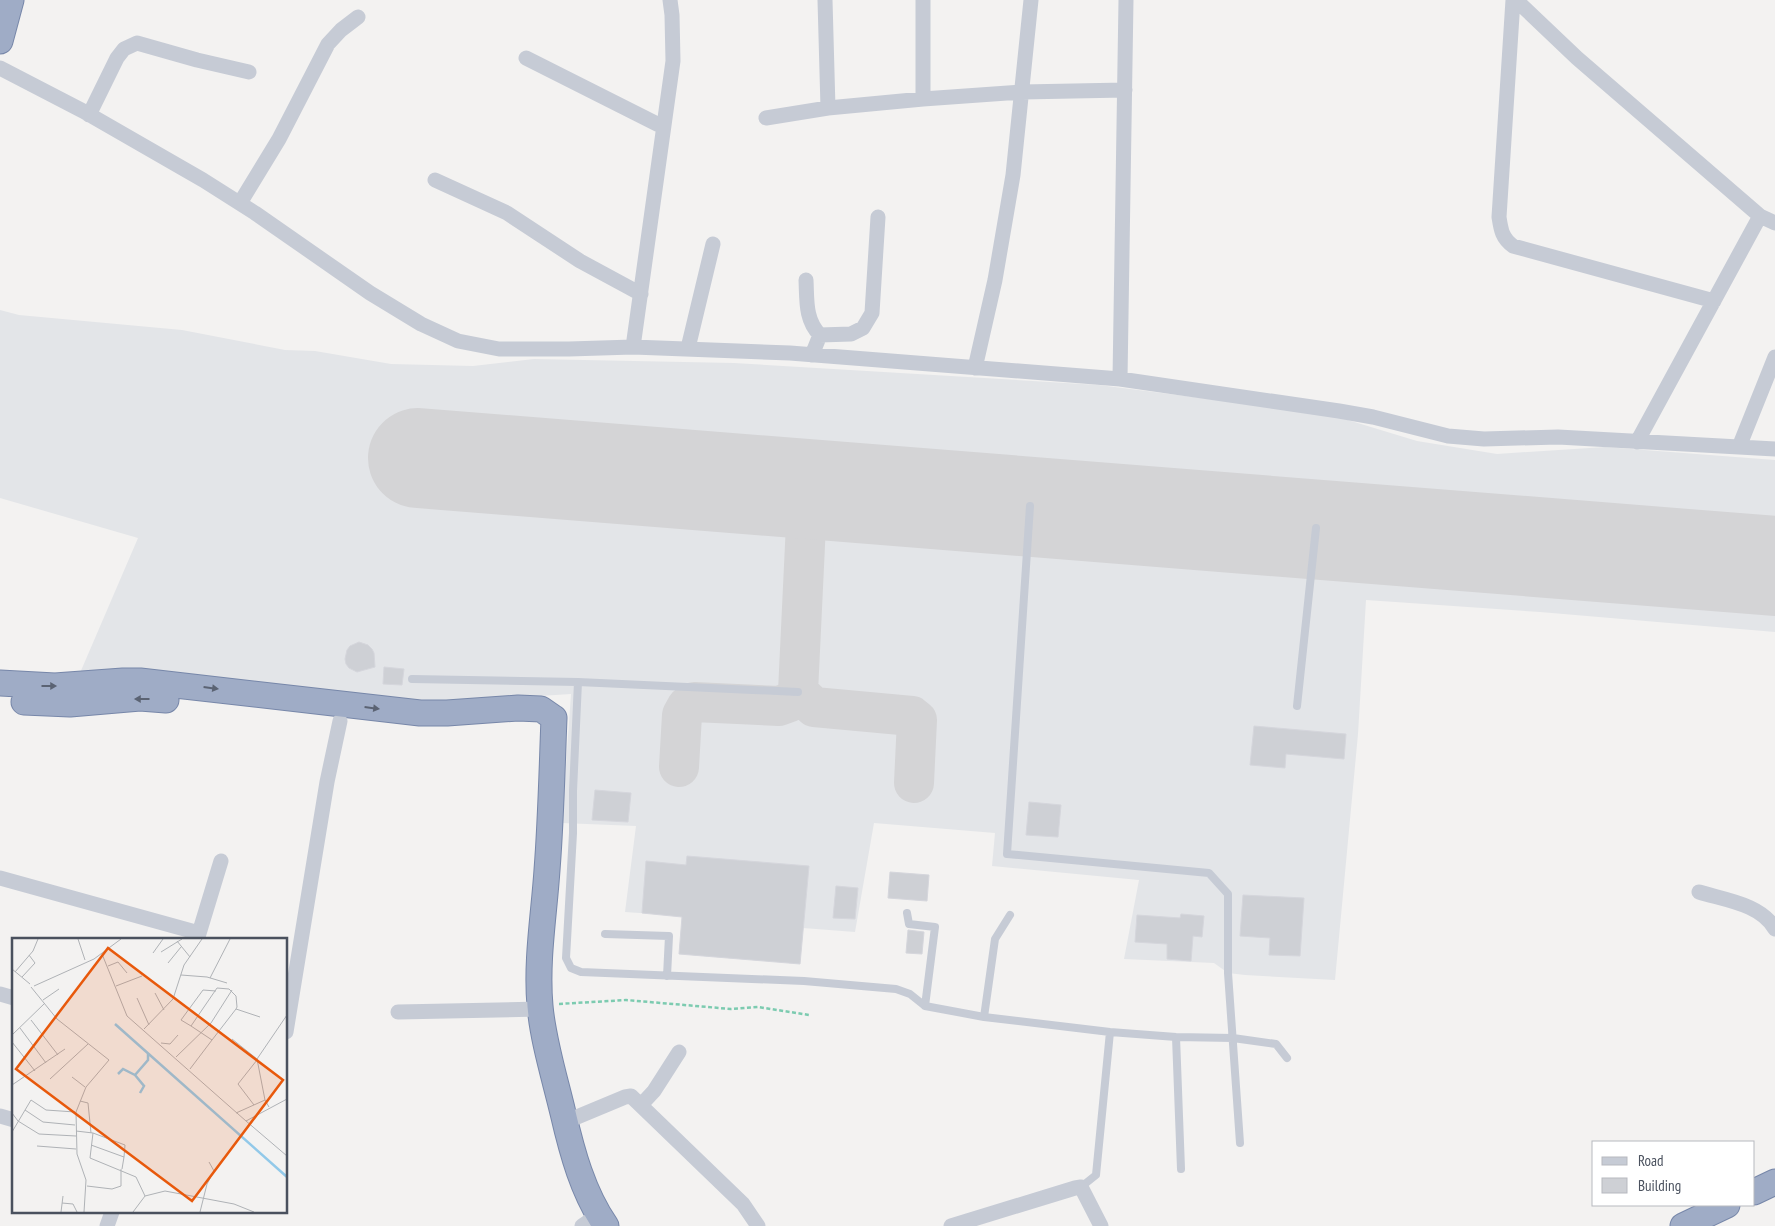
<svg xmlns="http://www.w3.org/2000/svg" width="1775" height="1226" font-family="'PT Sans Narrow',sans-serif">
<rect width="100%" height="100%" fill="#f3f2f1"/>
<!-- airport -->
<path fill="#e3e5e8" d="M0,310L19,315L182,330L285,350L315,351L391,364L473,366L534,359L734,363L1099,385L1328,414L1417,441L1497,454L1605,447L1775,460V632L1540,612L1366,600L1358,734L1335,980L1245,975L1228,973L1214,963L1124,959L1139,880L992,866L995,833L874,823L855,932L803,928L800,964L679,954L682,916L625,912L636,826L562,823L571,694L425,703L80,673L138,538L0,498Z"/>
<g fill="none" stroke-linecap="round" stroke-linejoin="round">
<!-- taxiway -->
<path stroke="#d4d4d6" stroke-width="40" d="M806,524L820,506L841,491
M798,692L814,707L912,716L917,720L914,783
M679,767L682,715L687,706L694,702L779,706L790,702L798,692L806,524L792,501L777,486"/>
<!-- runway -->
<path stroke="#d4d4d6" stroke-width="100" d="M418,458L1775,566"/>
</g>
<!-- building -->
<path fill="#ced0d5" stroke="#d5d6dc" d="M359,642L368,645L372,649L374,653L375,667L357,672L349,668L346,664L345,659L347,650L350,646Z
M384,667L404,669L402,685L383,684Z
M1254,726L1346,734L1344,759L1286,754L1285,768L1250,765Z
M595,790L631,793L628,822L592,820Z
M1029,802L1061,805L1058,837L1026,835Z
M687,856L809,866L800,964L679,954L682,917L642,913L646,861L686,865Z
M890,872L929,875L927,901L888,898Z
M836,886L858,888L855,919L833,918Z
M1243,895L1304,898L1300,956L1269,955L1270,938L1240,936Z
M1181,914L1204,916L1202,937L1193,936L1191,961L1167,959V944L1135,942L1137,915L1180,918Z
M908,930L924,932L922,954L906,953Z"/>
<g fill="none" stroke-linecap="round" stroke-linejoin="round">
<!-- trunk casing -->
<g stroke="#7787a9" stroke-width="27">
<path id="trunk" d="M0,41L11,0
M0,683L55,686L123,681H140L420,713H447L518,708L541,709L554,718
M24,702L70,704L140,698L166,700
M554,718C552,769 551,819 547,870C544,915 536,961 540,1006C543,1041 555,1079 563,1113C572,1152 583,1193 606,1226
M1754,1192L1775,1182
M1683,1226L1727,1205"/>
</g>
<!-- path -->
<path stroke="#7ccbb0" stroke-width="2.5" stroke-dasharray="4 2.5" stroke-linecap="butt" d="M559,1004L626,1000L731,1009L758,1007L809,1015"/>
<!-- service -->
<path stroke="#c6cbd5" stroke-width="8" d="M1030,506L1007,854L1209,873L1228,894V973L1240,1143
M412,679L578,682L798,692
M578,682L573,791V833L566,958L571,968L581,972L804,981L896,989L910,994L925,1006L984,1017L1110,1032L1176,1037L1233,1038L1276,1044L1287,1058
M1297,706L1316,528
M907,913L909,924L935,927L925,1006
M605,934L669,936L667,976
M984,1017L995,939L1010,915
M1176,1037L1181,1169
M1081,1187L1096,1175L1110,1032"/>
<!-- minor -->
<path stroke="#c6cbd5" stroke-width="15" d="M825,0L828,108L923,99
M923,0V99L1022,92L1125,90
M1513,0L1499,217C1501,230 1502,238 1513,246L1714,301
M1516,0L1577,58L1760,216
M526,58L663,127
M0,68L83,111L203,180L255,213L370,293L421,324L458,341L499,349H569L633,347L790,353L1120,379L1339,411L1373,417L1448,436L1484,439L1558,437L1739,447L1775,357
M89,115L117,58L124,49L137,43L197,60L249,72
M766,118L828,108
M435,180L507,213L580,261L641,294
M240,203L279,139L328,44L341,30L358,17
M806,280C807,300 805,320 820,335
M633,347L673,61L672,15L670,0
M688,348L713,244
M812,355L820,335L851,334L863,328L872,313L878,217
M975,368L995,280L1013,175L1031,0
M1120,379L1126,0
M1637,442L1760,216L1775,223
M1739,447L1775,449
M0,878L199,933
M1699,892C1725,900 1761,904 1775,929
M197,940L221,861
M0,994L14,998
M398,1012L540,1009
M286,1032L327,782L340,721
M641,1105L654,1091L679,1052
M0,1116L14,1120
M565,1122L625,1097L631,1096L743,1204L758,1226
M107,1226L112,1212
M582,1226L598,1215
M951,1226L1075,1188L1081,1187L1101,1226"/>
<!-- trunk -->
<use href="#trunk" stroke="#9facc6" stroke-width="25"/>
</g>
<!-- one-way arrows -->
<defs><path id="oneway-solid" d="M-6-.8H1V-3.2L6.5 0L1 3.2V.8H-6Z" transform="scale(1.25)"/></defs>
<g fill="#5b6373">
<use href="#oneway-solid" transform="translate(49 686)"/>
<use href="#oneway-solid" transform="translate(211 688) rotate(7)"/>
<use href="#oneway-solid" transform="translate(142 699) rotate(-180)"/>
<use href="#oneway-solid" transform="translate(372 708) rotate(7)"/>
</g>
<!-- overview -->
<g transform="translate(12 938)">
<rect width="275" height="275" fill="#f3f2f1"/>
<path fill="none" stroke="#92c9e9" stroke-width="2.5" d="M103,86L275,239M106,136L111,131L123,137L136,122V116M123,137L132,148L128,155"/>
<path fill="none" stroke="#afb2b6" stroke-width="1" d="M66,1L73,22M165,3L178,19M149,14L170,1M141,15L151,1M90,16L115,78L234,183L275,161M156,25L169,9M96,28L106,24L115,35M0,31L18,46M3,34L21,13L26,1M169,37L195,39L215,45M10,39L23,25L17,17M198,40L218,1M22,48L82,21L109,1M104,48L130,38M19,49L45,81L97,122M143,55L152,72M125,60L137,87M31,62L47,51M224,71L248,79M19,82L46,117M179,88L169,82L191,52L204,53M8,90L34,125M132,91L161,61L172,27L190,1M0,97L33,65M220,101L245,121M0,104L23,133M149,105L158,106L166,97M164,119L199,85L220,52M178,131L200,102L224,71L225,69L224,58L217,51L205,50L179,88L200,102M60,139L73,149M38,141L76,106M0,147L53,111M253,162L245,121L275,77M68,163L76,165L79,195M242,167L226,146L245,122M13,172L31,184L63,187M0,175L6,183L27,196L64,198M224,175L253,162L257,169M234,183L275,218M64,193L81,195L113,207L112,219M0,194L19,162L34,172L63,174M81,195L78,220L124,239L133,258M79,207L112,219L110,231M25,208L64,211M75,248L100,251L109,248V231M50,265L61,266L65,274M49,274L51,258M72,274L74,242L65,216L64,174L74,149L97,122M121,274L133,258L153,253L222,266L242,274M188,274L195,246L202,233L197,224"/>
<path fill="#e8590c" fill-opacity="0.15" stroke="#e8590c" stroke-width="2.5" d="M96,10L271,142L180,263L4,131Z"/>
<rect width="275" height="275" fill="none" stroke="#4a515e" stroke-width="2.5"/>
</g>
<!-- legend -->
<rect x="1592" y="1141" width="162" height="65" fill="#ffffff" stroke="#b7b9bf"/>
<rect x="1602" y="1157" width="25" height="8" fill="#c6cbd5" stroke="#b7b9bf"/>
<text x="1638" y="1166" font-size="15" fill="#4a515e">Road</text>
<rect x="1602" y="1178" width="25" height="15" fill="#ced0d5" stroke="#b7b9bf"/>
<text x="1638" y="1191" font-size="15" fill="#4a515e">Building</text>
</svg>
